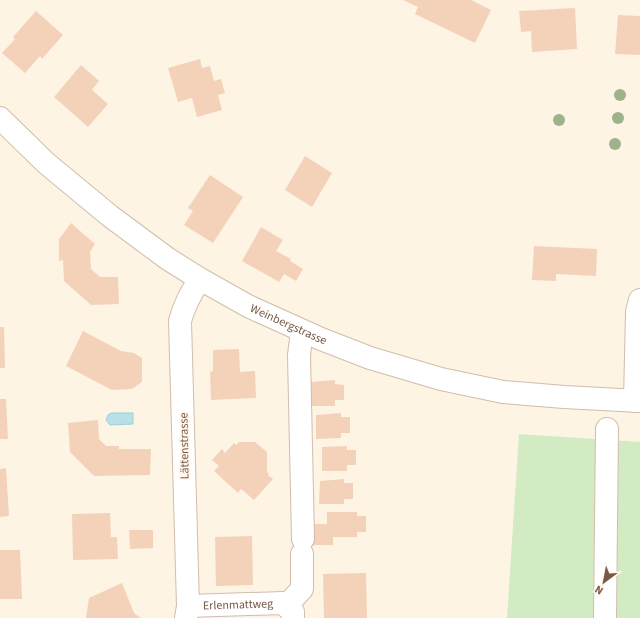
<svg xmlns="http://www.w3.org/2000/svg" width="640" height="618" font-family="'Source Sans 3',sans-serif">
<rect width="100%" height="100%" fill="#fdf4e4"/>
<!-- green -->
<path fill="#d2ebc2" d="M519,434L640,442V618H507Z"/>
<!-- water -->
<path fill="#b7e0e7" stroke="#9dcfda" d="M111,413H133V424L110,425L106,420L108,415Z"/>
<!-- building -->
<path fill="#f4d2ba" d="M403,0H471L491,10L475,43L415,14L418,7Z
M575,8L577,49L532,52L531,31L521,32L519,11Z
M36,11L63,35L42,59L40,56L25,73L2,53L15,39L13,37Z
M618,15L640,16V55L615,54Z
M200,59L202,68L210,66L214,81L221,79L225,93L218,95L222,110L197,117L192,98L178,102L168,68Z
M81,65L99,81L92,90L108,104L88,127L54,97Z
M305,156L332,173L312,207L285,190Z
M210,175L243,197L213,243L184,225L193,211L188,208Z
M71,223L95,244L90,252L91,269L100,277H118L119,304L91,305L64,281L63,260L59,261V239Z
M261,227L283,240L276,251L291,259L290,261L303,269L296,281L284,274L279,282L242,261Z
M534,246L597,249L596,276L556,274V281L532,280Z
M0,327H4L5,368H0Z
M83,331L121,351L134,353L142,358V382L132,389L112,390L66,366Z
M239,349L240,372L255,371L256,398L211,400L210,372L213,371V350Z
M335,380V384L344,385V400H335V406H311V382Z
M0,399H6L8,439H0Z
M341,413V417H350V433H341V438L316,439V415Z
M98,420L99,439L106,446H119V449H151L150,475L94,476L70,452L68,423Z
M239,442H255L267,452V472L269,474L268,475L273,479L254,500L241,489L238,493L214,471L219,466L212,460L222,449L225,453L234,443L236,445Z
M347,446V450H356V465H347V471H322V447Z
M6,468L9,516L0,517V469Z
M344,479V483H353V499H344V504H319L320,481Z
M327,512H357V516H366V532H357V537H333V545H309V524H327Z
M110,513L111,537H117L118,559L73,560L72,514Z
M129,530H153V548L130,549Z
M252,536L253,585L216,586L215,537Z
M0,550H20L22,599H0Z
M366,573L367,618H324L323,574Z
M122,583L134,613L141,618H86L89,598Z"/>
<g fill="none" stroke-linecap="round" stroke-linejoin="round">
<!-- minor casing -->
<g stroke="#d1bdac" stroke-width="24">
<g id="minor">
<path id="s1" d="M0,118L46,163L110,216L168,259L200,279L248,306L321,339L370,358L441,379L503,392L564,397L640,401"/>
<path d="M302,331L299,355L303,539"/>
<path d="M635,401L637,312L640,300"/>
<path id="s2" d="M188,606L283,603L293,612V618"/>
<path d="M286,606L302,589V554"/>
<path d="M186,618L188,606L180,321C184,305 191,293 200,279"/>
<path d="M605,618L607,429"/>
</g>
</g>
<!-- minor -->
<use href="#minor" stroke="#fff" stroke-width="22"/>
</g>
<!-- trees -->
<g fill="#9eb38a">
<circle cx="620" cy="95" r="6"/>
<circle cx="618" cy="118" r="6"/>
<circle cx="559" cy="120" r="6"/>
<circle cx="615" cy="144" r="6"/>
</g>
<g text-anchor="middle" stroke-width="4" stroke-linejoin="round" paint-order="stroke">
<!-- street labels -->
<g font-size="12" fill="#775948" stroke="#fff7eb">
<text dy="4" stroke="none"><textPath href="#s1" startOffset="357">Weinbergstrasse</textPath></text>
<text transform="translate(184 446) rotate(-91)" y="4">Lättenstrasse</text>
<text dy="4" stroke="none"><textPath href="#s2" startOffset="50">Erlenmattweg</textPath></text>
</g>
</g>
<!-- north arrow -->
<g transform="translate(604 582) rotate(212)" stroke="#fff7eb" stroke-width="3" paint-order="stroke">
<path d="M0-3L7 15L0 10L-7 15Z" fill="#775948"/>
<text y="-6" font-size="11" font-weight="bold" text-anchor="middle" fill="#775948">N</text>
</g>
</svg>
